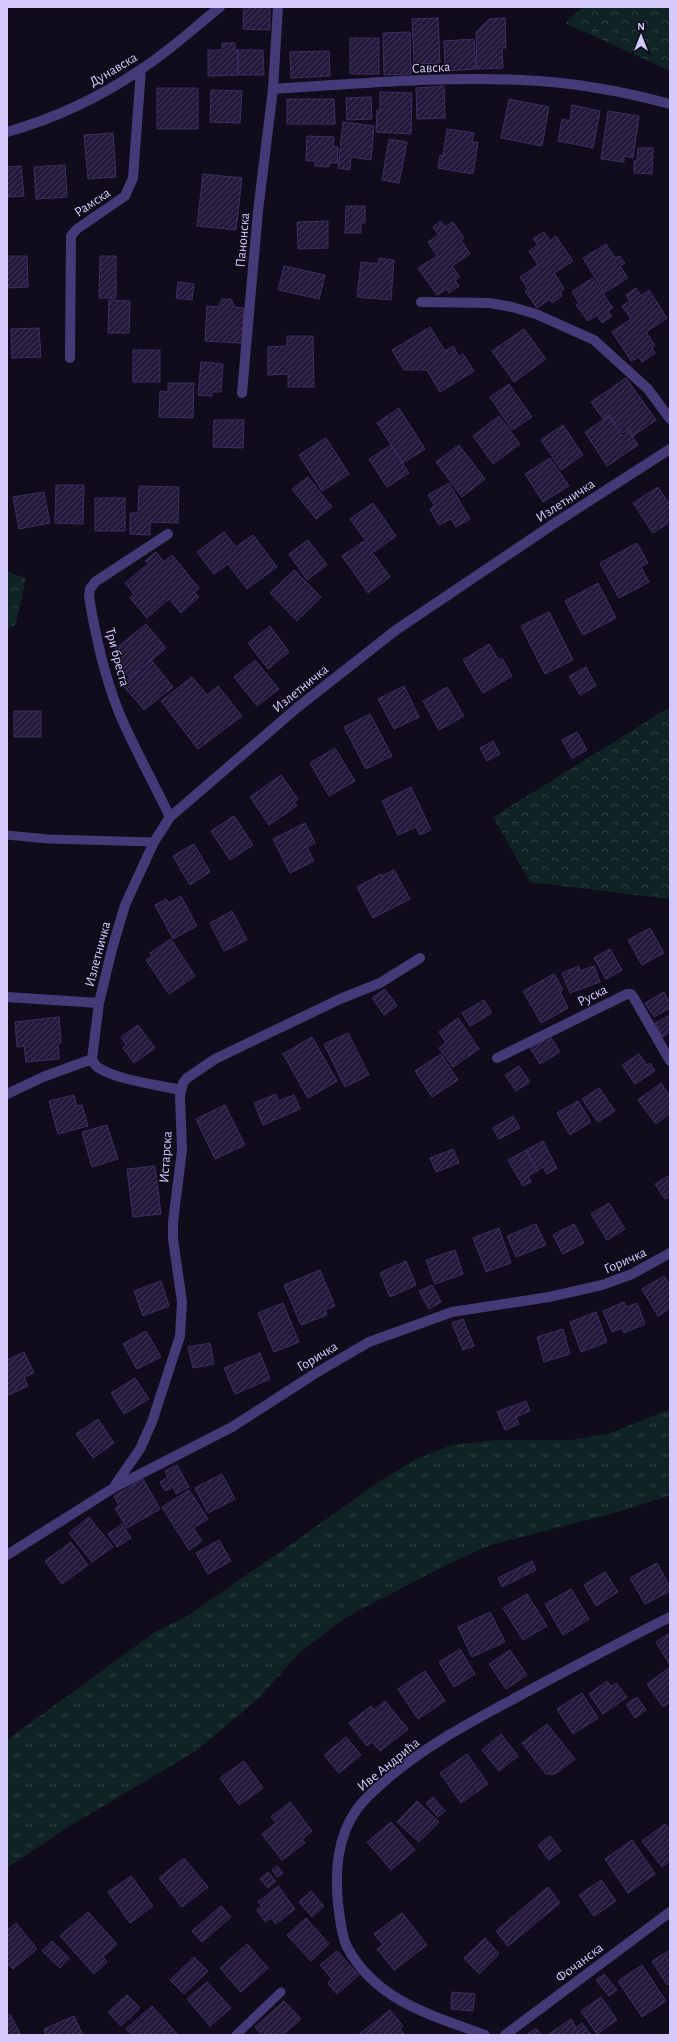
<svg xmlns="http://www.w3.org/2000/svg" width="677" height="2042" font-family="'Alegreya Sans',sans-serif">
<defs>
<pattern id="grass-tufts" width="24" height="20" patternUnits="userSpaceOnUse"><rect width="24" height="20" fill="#102324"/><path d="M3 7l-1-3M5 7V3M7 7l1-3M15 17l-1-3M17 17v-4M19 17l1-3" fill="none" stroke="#324245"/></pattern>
<pattern id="forest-crowns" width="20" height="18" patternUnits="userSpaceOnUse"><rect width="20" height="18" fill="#102324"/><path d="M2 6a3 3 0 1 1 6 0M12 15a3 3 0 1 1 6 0" fill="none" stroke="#324245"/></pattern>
<pattern id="building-hatch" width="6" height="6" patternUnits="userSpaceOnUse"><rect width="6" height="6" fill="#24193b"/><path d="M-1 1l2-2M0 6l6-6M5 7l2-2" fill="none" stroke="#433958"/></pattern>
</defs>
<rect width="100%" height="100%" fill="#100c1b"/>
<!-- grass -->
<path fill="url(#grass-tufts)" d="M670,1409V1495L625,1510L491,1545L448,1564L348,1616L299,1653L258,1699L196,1751L68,1827L7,1868V1740L155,1632L187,1616L290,1545L377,1483L413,1461L451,1445L497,1440H570L608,1434Z"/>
<!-- forest -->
<path fill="url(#forest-crowns)" d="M583,7H670V71L565,23Z
M7,571L26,579L16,624L7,629Z
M670,707V899L530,882L493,817Z"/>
<!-- building -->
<path fill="url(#building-hatch)" stroke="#3f2d65" d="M244,7H270V30L243,29Z
M438,18L440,63L414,64L412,19Z
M505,18L506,48H502L503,68L477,69L476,32L489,19Z
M410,32L411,74L384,75L383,33Z
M350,38H379V74H350Z
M474,39L476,69L445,71L444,41Z
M222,43H235V50H238V75L208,76V50H222Z
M238,50H263L264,75H238Z
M329,51L330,76L291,78L290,52Z
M444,86L445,118L417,119L416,88Z
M157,88H198V129H157Z
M211,90L242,91L240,123L210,122Z
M380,92L412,93L411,134L376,132L377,110H380Z
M371,97L372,119L347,120L346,98Z
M287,99H334L335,124H287Z
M509,99L549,107L542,146L501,138Z
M572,105L600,111L593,148L558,141L562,119L570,121Z
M608,111L639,116L633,158L624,156V162L601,159Z
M343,122L374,126L371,160L351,157L350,170L338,168Z
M447,129L474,133L472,142H478L473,174L438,168L440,155L443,156Z
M113,133L116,177L88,179L84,135Z
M307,136L334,137L333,146L338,147L337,163H330L329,167L315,166V161H306Z
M389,139L407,142L399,183L382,180Z
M638,148H653L652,174L634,173V161H637Z
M65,165L67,197L36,199L34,167Z
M21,166L24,196L7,197V167Z
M203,174L242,178L236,230L197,226Z
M346,206H365V223H361V233H345Z
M328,221V248L298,249L297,222Z
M441,221L445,227L453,222L464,238L461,240L470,254L452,266L460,277L455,280L459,286L449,293L447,289L437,295L418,268L437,256L428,242L439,235L433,227Z
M544,232L550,241L556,236L573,261L554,273L564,289L560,292L562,296L552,303L550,299L537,308L525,291L528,289L520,277L538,265L529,251L538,245L533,239Z
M606,244L615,258L620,256L625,263L620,266L628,278L604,293L583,258Z
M7,256H27L28,287L7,288Z
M100,256H116V298H99Z
M379,258L394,260L391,300L357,297L361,262L378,264Z
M284,266L325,275L319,299L278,290Z
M592,278L613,308L608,311L612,316L602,323L597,315L588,321L576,305L579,303L572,292Z
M178,282L194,284L192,300L176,298Z
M636,288L641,296L649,290L667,318L646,332L655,346L652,348L655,353L642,362L639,357L631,361L612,332L631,319L622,306L630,301L626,295Z
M222,299H231L235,307L244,308L242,343L205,341L207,306L218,307Z
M109,300L130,301L129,333H108Z
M430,327L445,351L453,346L459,357L463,354L474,371L440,392L427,370H404L392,350Z
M39,328L41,357L12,358L11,329Z
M524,329L546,359L514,382L492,351Z
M287,336H313L314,387H288V374L268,375V347L287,346Z
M133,350H160V382H133Z
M201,362L223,364L221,392H212V396L198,395Z
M626,378L656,420L633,436L629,429L622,433L609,415L603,419L591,402Z
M168,383H194L193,418L159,417L160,391L168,392Z
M509,384L532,417L512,430L490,397Z
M399,408L425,449L403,463L377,423Z
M499,416L520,444L493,464L473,436Z
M609,416L622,436L629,431L638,445L607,466L585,432Z
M214,420H244L243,448L213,447Z
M563,425L583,455L561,470L541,440Z
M326,438L349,474L322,491L299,455Z
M391,445L409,473L387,487L369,459Z
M459,445L485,479L462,497L436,462Z
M550,458L569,486L543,502L525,474Z
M308,477L332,507L316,519L292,489Z
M449,483L470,519L456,527L451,519L439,525L430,509L435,506L428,495Z
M56,485H84L83,524L55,523Z
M139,486L179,487L178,523L150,522V535L130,534V513H138Z
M658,487L670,505V522L653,533L633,503Z
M44,492L50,523L19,529L13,497Z
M95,498H125V531H95Z
M373,503L396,536L374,552L350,519Z
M224,532L236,547L253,535L277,567L247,589L228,564L214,574L197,552Z
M308,540L327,565L307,580L289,554Z
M364,541L390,577L368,593L342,556Z
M637,543L648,563L641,567L649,582L619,598L600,563Z
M156,552L164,562L172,555L199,588L194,592L199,597L181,613L169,599L147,618L130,598L134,594L125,583L149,563L145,561Z
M294,570L321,597L297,621L270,593Z
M598,583L616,618L583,635L565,601Z
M549,612L573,660L545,674L521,626Z
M146,624L166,648L130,678L110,653Z
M270,626L289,652L268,669L248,643Z
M489,644L499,660L502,658L512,676L483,693L463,660Z
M151,660L173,687L144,710L122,684Z
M255,660L279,689L257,706L234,677Z
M586,667L596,686L580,695L569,676Z
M192,677L207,695L218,686L242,716L198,749L161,701Z
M404,686L419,717L394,729L378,699Z
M447,687L464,716L439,730L423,701Z
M14,711H41V737H14Z
M370,714L392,756L366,769L344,727Z
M577,732L587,750L572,758L562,740Z
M493,741L500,754L487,761L480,748Z
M335,748L355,781L329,796L310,763Z
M281,775L298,799L294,802L297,806L269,825L250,797Z
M411,787L431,830L420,835L416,827L398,835L382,801Z
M234,816L253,845L230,860L211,831Z
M305,823L315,843L307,847L314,861L290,873L273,839Z
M194,844L210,872L190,885L173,856Z
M394,870L410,899L373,918L357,887L381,874L382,876Z
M181,896L197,926L173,939L155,905L166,899L169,903Z
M232,911L247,940L224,951L210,923Z
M650,928L664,953L642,965L628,940Z
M171,939L195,976L169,994L146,960L152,956L150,953Z
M610,949L622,970L606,979L594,958Z
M579,966L580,971L594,966L600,982L570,993L562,973Z
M554,974L563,990L560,991L568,1008L541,1023L523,991Z
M385,989L397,1006L384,1015L372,998Z
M664,992L670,1003V1008L654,1017L645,1003Z
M484,1000L492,1013L470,1026L462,1013Z
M670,1015V1032L662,1037L655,1023Z
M59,1017L61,1043L58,1044L59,1059L26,1062L24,1046L17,1047L15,1022Z
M458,1018L479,1049L453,1067L439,1048L446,1043L439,1032Z
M138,1025L155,1048L134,1063L123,1048L126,1045L121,1037Z
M348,1033L369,1075L345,1087L324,1044Z
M550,1036L560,1052L540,1064L530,1048Z
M312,1037L337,1081L308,1098L283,1054Z
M441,1054L458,1080L432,1097L415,1071Z
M639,1054L647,1065L650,1063L655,1071L635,1084L622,1065Z
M519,1066L530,1082L516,1091L505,1075Z
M661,1083L670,1096V1100L667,1102L670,1106V1113L656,1124L638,1100Z
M599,1088L615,1111L598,1122L582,1099Z
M276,1094L278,1101L294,1095L300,1109L263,1125L254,1103Z
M74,1095L77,1106L82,1105L88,1126L58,1134L49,1101Z
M578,1101L591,1122L570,1135L557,1113Z
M225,1105L245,1145L215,1159L196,1119Z
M513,1116L520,1128L499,1139L493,1128Z
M107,1125L118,1159L92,1167L82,1132Z
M543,1141L557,1168L547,1174L543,1167L537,1171L526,1150Z
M453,1149L459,1163L436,1172L430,1158Z
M526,1150L537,1171L528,1176L531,1182L523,1186L508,1160Z
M155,1166L161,1214L133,1217L127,1169Z
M670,1175V1196L665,1199L655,1184Z
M609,1203L625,1229L607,1240L591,1214Z
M536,1224L546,1245L516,1257L507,1236Z
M574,1224L584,1243L563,1254L553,1235Z
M499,1228L511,1263L486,1272L473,1238Z
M455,1250L463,1274L435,1284L426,1260Z
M406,1261L416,1285L390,1297L380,1273Z
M320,1270L335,1306L325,1310L327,1315L301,1325L284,1285Z
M664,1276L670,1286V1308L658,1316L642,1289Z
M161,1281L169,1306L143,1316L134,1291Z
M432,1285L441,1302L429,1309L419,1291Z
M624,1302L627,1307L637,1303L645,1324L624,1333L622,1328L612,1332L603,1311Z
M283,1303L299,1342L274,1352L258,1313Z
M596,1312L607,1342L581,1352L570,1322Z
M463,1319L474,1346L463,1350L452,1323Z
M563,1329L570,1354L544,1362L537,1337Z
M146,1331L161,1357L137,1369L123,1344Z
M210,1343L214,1364L193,1368L188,1347Z
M24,1352L34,1373L24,1377L28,1386L9,1395L7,1390V1360Z
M260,1353L270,1379L235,1394L224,1368Z
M135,1378L149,1399L124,1414L111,1393Z
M526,1401L530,1411L516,1417L519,1424L505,1430L497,1412Z
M98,1419L114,1443L93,1458L76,1434Z
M177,1465L189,1487L176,1494L173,1487L165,1491L160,1482L168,1477L165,1471Z
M222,1474L235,1499L208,1513L195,1488Z
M143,1479L160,1509L127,1528L115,1508L119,1506L114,1496Z
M189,1490L208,1519L193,1528L202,1541L189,1550L162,1507Z
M89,1517L113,1547L92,1562L69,1533Z
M122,1524L131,1538L117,1547L108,1534Z
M219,1540L231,1561L208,1574L196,1553Z
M71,1542L88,1565L62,1584L45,1561Z
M532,1561L536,1570L502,1587L498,1578Z
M657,1563L670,1587V1591L645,1604L630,1578Z
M605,1572L618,1592L596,1606L584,1585Z
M571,1589L589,1619L563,1635L545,1604Z
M527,1594L547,1626L523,1640L503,1608Z
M490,1612L505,1642L472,1657L458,1627Z
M670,1633V1665L656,1642Z
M460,1649L475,1674L454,1687L439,1662Z
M510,1650L527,1675L506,1689L489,1664Z
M669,1668L670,1702L663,1707L647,1684Z
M425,1671L445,1701L418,1719L398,1689Z
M607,1681L611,1686L616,1683L627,1697L603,1714L589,1694Z
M582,1693L598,1718L573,1734L557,1709Z
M637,1697L646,1710L635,1718L626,1704Z
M385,1701L408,1729L380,1751L372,1742L367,1746L349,1723L371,1706L374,1710Z
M547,1724L575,1759L555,1774H546L522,1743Z
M501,1734L518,1756L499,1771L482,1750Z
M346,1737L361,1755L339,1773L324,1755Z
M467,1754L488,1784L461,1803L440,1773Z
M244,1761L263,1788L239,1805L220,1778Z
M433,1797L445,1811L438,1817L426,1803Z
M417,1801L439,1822L419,1842L397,1822Z
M290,1802L312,1831L302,1839L305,1843L282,1860L262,1834L276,1823L271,1817Z
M391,1822L415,1850L391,1870L367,1842Z
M665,1824L670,1831V1861L662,1867L642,1841Z
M550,1836L561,1851L549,1860L538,1845Z
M632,1840L655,1874L628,1893L605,1859Z
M184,1858L208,1887L182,1907L159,1878Z
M277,1866L283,1873L277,1877L272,1870Z
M268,1872L276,1881L268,1888L260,1879Z
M131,1876L153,1906L130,1923L108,1892Z
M601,1880L616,1901L594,1916L579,1895Z
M278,1886L295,1909L276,1924L271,1918L265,1922L257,1910L262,1906L258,1902Z
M548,1887L560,1903L508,1946L496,1931Z
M311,1891L324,1906L312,1917L299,1902Z
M221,1906L231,1917L202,1942L192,1931Z
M88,1912L117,1944L103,1957L107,1962L94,1974L60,1936Z
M402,1913L427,1945L394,1970L377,1949L383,1945L374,1934Z
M306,1918L329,1944L311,1961L287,1935Z
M16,1923L37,1949L13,1969L7,1963V1931Z
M485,1938L499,1954L479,1974L464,1958Z
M52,1941L69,1958L60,1968L42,1951Z
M247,1944L268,1968L241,1992L220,1968Z
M670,1950V1983L667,1985L652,1961Z
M337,1951L359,1975L337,1994L328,1983L332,1979L320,1965Z
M194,1957L208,1971L184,1994L170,1980Z
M642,1965L666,2001L642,2017L618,1981Z
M604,1974L617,1990L609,1996L596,1980Z
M207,1982L231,2008L210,2026L187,1999Z
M452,1992L475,1994L473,2011L451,2009Z
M127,1995L140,2008L121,2026L108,2012Z
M601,1997L617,2020L597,2034L581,2011Z
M284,2001L301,2019L283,2035H262L255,2027Z
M152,2006L178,2035H132L126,2029Z
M390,2010L403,2026L400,2029L405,2035H358Z
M10,2014L21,2035H7V2016Z
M74,2016L83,2035H46L44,2029Z
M571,2019L576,2028L582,2023L591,2035H548Z
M536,2028L541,2035H529L528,2034Z"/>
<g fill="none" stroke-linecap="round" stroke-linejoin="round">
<!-- lane -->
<path stroke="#443a77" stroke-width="9" d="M7,835L48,839L154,842
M236,2035L281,1992"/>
<!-- street -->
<path stroke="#443a77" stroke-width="10" d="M278,7L273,89C355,84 439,76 521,80C571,82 622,91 670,104
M7,132C53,119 100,97 140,70C168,52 194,28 220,7
M421,302L490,303L512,307L536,314L594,340L648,389L670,419
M70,358L71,236L77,229L125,196L133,178L141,70
M242,393L258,211L273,89
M168,534L95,582L90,589L89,597C96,639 106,685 124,724C138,755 155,786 170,817
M7,997L99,1003
M497,1058L627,994H631L634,998L670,1061
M181,1090C159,1085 117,1080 99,1068C95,1066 94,1063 92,1059L99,1003L112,949L125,905L154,842L170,817L298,707L396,630L555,523L670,449
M7,1094L43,1077L92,1059
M115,1485L140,1449L152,1422L180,1336L182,1302L173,1239V1222L182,1150L180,1096L183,1083L187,1078L215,1059L340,999L380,983L420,958
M7,1555L115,1487L232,1427L316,1373L369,1342L452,1312L549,1297L602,1285L632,1274L670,1253
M485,2035C432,2015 377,2002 347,1947C341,1935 340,1917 338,1904C335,1870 337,1837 357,1809C365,1798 376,1789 386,1780C428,1743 479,1718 528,1691C575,1666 622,1641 670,1617
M505,2035L670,1912"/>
</g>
<g text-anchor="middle" stroke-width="3" stroke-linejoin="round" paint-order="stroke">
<!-- street labels -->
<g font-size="14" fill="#d5c9fc" stroke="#100c1b">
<text transform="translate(431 67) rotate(-3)" y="5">Савска</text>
<text transform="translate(113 69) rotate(-31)" y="5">Дунавска</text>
<text transform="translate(92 202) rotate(-34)" y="5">Рамска</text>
<text transform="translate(242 240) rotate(-85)" y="5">Панонска</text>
<text transform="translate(565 500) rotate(-33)" y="5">Излетничка</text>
<text transform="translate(118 657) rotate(75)" y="5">Три бреста</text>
<text transform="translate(300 688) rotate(-39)" y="5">Излетничка</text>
<text transform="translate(97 954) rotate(-75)" y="5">Излетничка</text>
<text transform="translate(592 995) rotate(-27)" y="5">Руска</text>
<text transform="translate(165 1157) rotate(-86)" y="5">Истарска</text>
<text transform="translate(625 1260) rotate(-24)" y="5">Горичка</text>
<text transform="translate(317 1356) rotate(-31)" y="5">Горичка</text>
<text transform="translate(388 1764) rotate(-39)" y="5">Иве Андрића</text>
<text transform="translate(579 1962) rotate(-37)" y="5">Фочанска</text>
</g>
</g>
<!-- border -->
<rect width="677" height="2042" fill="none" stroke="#d5c9fc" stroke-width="16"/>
<!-- north arrow -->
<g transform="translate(641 36)" stroke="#100c1b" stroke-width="3" paint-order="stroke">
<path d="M0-3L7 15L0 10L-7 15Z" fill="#d5c9fc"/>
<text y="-6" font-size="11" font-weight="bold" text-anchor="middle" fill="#d5c9fc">N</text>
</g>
</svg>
